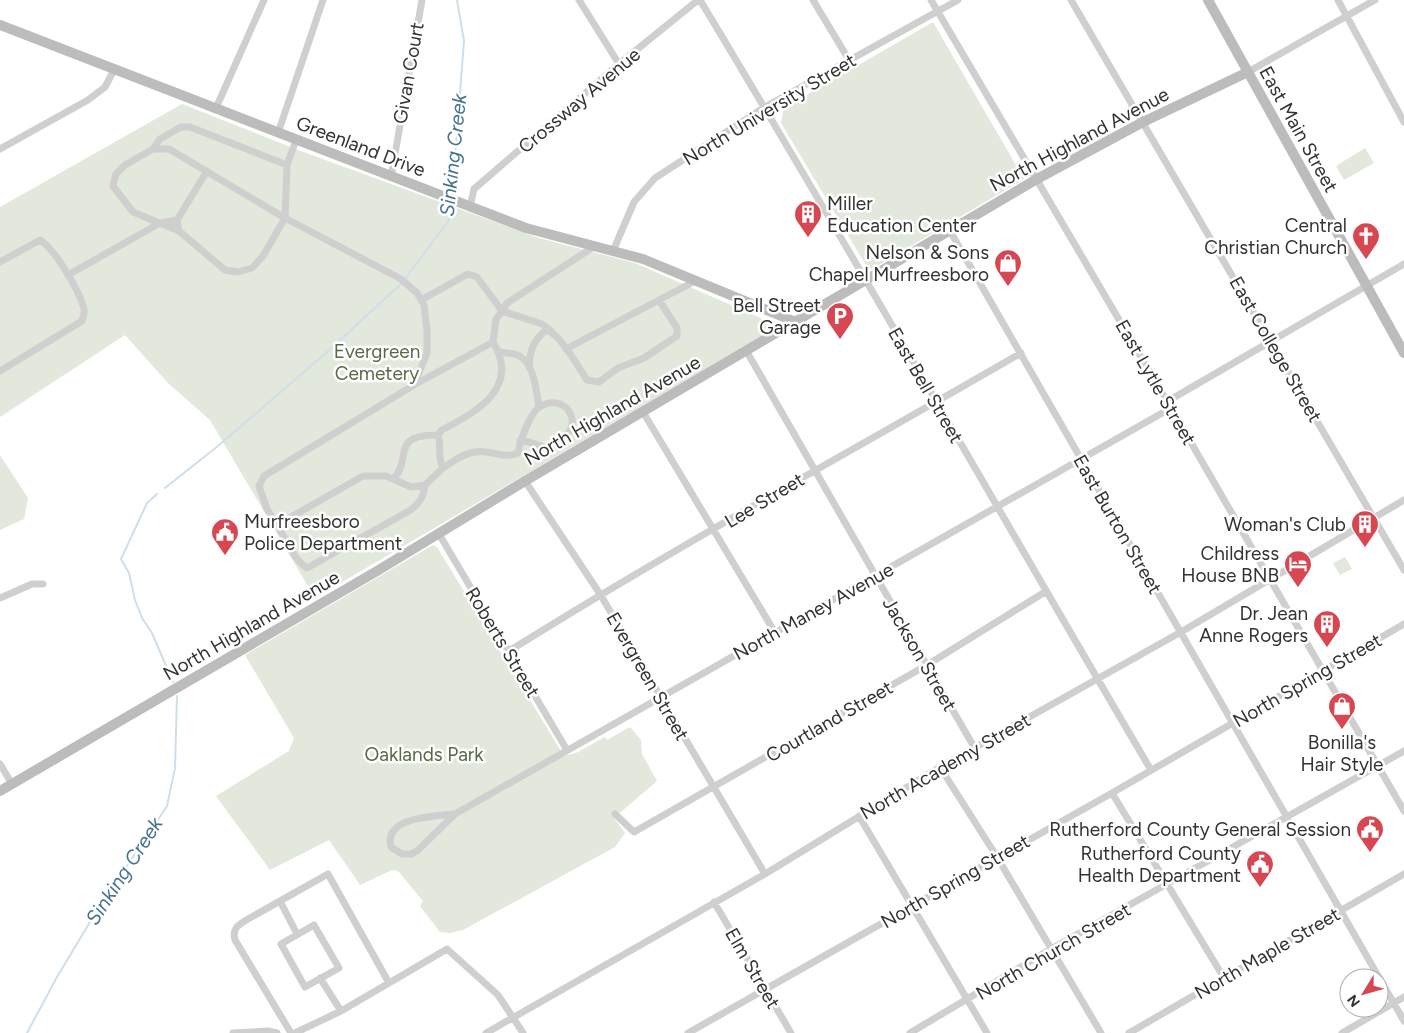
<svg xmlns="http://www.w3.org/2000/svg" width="1404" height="1033" font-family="Figtree,sans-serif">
<rect width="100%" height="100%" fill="#fff"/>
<!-- green -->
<path fill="#e2e8dc" d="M933,22L1024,179L872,269L867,267L781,123L784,108Z
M182,104L298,150L539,238L635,263L770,322L768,332L315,598L210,420L168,383L125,335L0,417V207Z
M1365,148L1374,163L1344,180L1336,166Z
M0,455L28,498L24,519L0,530Z
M433,545L437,547L564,756L576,753L605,737L607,740L630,727L641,740L642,754L657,781L614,818L625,833L615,847L463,930L450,933L440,932L420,906L423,901L398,871L392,870L360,885L329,840L270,870L216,796L289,751L294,738L245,655Z
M1345,557L1352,569L1340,575L1333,563Z"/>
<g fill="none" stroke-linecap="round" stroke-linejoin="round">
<!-- stream -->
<path stroke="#cedfe9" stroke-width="2" d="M452,197L464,41L457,0
M405,279L449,220L451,204
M165,488L218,446L326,353L402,283
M157,494L147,503L121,559L129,573L135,600L142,618L152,633L173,682
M27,1033L57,977L93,917L167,806L175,768L177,696"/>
<!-- street -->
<path stroke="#cfcfcf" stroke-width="7" d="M579,0L619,64
M700,0C854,255 1000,514 1151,770
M813,0L849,60
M931,0L1171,408L1404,811
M1071,0L1404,570
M1338,0L1404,122
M1248,72L1375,0
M216,108L264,0
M278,133L323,0
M0,149L88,100L105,87L115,68
M153,149H169L285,218L401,279L417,293L424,305L427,330V353L414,385L264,476L259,486L267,509L277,525L363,476H386L411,487L425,485L443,468C437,458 442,446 438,435C388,435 414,458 393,479
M287,165L190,127H181L160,139L153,149L125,165L116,174L113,186L133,212L179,231L225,270L238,272L252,268L263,256L285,218L287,165L296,140
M391,177L422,0
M470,207L474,189L619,64L698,0
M179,231L177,220L207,171
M950,231L1404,1021
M613,251L634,202L655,178L765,107L958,0
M0,262L40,240C55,249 80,292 84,309C85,313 83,317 82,321L0,371
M68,275L160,223L177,220
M421,300L468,274L477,277L502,311L496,319L493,342
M551,331L542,324L502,311L507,303L595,246
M566,349L695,281
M498,351C505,355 514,351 521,357C535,367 536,391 539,407
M747,352L974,747
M529,367C530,350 533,341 546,330C560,333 578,367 587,380L599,382L618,368L644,358L677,336V328L659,300
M414,385L493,342C521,388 476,412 442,430L438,435
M1168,401L1404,264
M643,412L774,631
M443,468C452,462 464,453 475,452C490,449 503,460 518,453C520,441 530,412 541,406C563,393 586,421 562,439C559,442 554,446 550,447C539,448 531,440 520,441
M525,481L600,594L765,874
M277,525C286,539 293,559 307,568L409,511C419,504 424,497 425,485
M439,534L567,750
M0,598L32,584H43
M509,651C677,546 850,452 1021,353
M0,764L12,784
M940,767L997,857L1101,1033
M1112,793L1224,978
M455,814C694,679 932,542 1171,408
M455,814L417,851L411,854H402L391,847C383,816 437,816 455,814Z
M615,814L634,832L927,665L1045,592
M859,816L987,1033
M280,901L297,934
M714,902L791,1033
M314,925L339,968L305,987L281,944Z
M320,978L341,1011
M233,1033L268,1031L277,1033
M291,1033L235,940C232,928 238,925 248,919L328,874L389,983L447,949L498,995L523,1033
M295,1033L341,1011L389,983
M486,1033L765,874L940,767L1181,632L1404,500
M688,1033L1112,793L1404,624
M910,1033L1051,949L1404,751
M1129,1033L1404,874
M1342,1033L1404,997"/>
<!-- secondary -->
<path stroke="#bcbcbc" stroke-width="10" d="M1208,0L1404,353
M0,25L526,228L643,259L796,322
M0,791L377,571L525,481L1037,179L1143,122L1248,72"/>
</g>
<!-- icons -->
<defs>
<g id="building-pin" transform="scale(1.4375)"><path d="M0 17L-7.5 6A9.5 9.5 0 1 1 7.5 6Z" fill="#d64752" stroke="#fff"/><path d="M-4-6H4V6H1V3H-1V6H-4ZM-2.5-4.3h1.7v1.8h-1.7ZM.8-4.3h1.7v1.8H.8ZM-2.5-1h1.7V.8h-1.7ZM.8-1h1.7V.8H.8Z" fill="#fff"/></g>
<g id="church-pin" transform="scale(1.4375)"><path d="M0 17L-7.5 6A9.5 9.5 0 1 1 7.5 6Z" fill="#d64752" stroke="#fff"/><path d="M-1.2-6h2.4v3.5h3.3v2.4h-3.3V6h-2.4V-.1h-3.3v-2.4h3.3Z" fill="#fff"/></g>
<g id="shop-pin" transform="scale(1.4375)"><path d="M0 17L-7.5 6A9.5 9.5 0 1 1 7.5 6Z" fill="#d64752" stroke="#fff"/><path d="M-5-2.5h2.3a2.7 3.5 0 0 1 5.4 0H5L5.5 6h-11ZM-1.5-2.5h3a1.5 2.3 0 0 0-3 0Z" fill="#fff"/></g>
<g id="parking-pin" transform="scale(1.4375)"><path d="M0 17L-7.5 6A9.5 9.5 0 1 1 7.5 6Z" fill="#d64752" stroke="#fff"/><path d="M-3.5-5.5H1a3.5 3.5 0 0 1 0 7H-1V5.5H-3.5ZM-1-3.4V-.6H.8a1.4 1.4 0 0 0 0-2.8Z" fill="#fff"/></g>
<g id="civic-pin" transform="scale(1.4375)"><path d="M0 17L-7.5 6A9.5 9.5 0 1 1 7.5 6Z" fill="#d64752" stroke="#fff"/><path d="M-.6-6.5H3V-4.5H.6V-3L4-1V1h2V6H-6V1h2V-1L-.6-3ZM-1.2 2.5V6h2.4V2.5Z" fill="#fff"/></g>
<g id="hotel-pin" transform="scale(1.4375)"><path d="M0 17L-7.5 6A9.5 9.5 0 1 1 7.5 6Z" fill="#d64752" stroke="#fff"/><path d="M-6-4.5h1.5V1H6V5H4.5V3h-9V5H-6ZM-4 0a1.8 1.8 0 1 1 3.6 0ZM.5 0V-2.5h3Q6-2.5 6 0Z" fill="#fff"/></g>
</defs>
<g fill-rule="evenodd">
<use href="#building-pin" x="808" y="214"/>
<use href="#church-pin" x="1366" y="236"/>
<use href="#shop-pin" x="1008" y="263"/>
<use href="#parking-pin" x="840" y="316"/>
<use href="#building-pin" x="1365" y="524"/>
<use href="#civic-pin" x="225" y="532"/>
<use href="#hotel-pin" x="1298" y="564"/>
<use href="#building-pin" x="1327" y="624"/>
<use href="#shop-pin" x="1342" y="706"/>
<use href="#civic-pin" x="1370" y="829"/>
<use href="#civic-pin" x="1260" y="864"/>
</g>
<g text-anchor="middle" stroke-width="5" stroke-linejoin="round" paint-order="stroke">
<!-- street labels -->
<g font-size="19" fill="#323232" stroke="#fff">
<text transform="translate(408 73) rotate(-80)" y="7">Givan Court</text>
<text transform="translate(579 100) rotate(-40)" y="7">Crossway Avenue</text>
<text transform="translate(769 109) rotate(-31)" y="7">North University Street</text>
<text transform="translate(1299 129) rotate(61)" y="7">East Main Street</text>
<text transform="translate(1079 139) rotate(-28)" y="7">North Highland Avenue</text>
<text transform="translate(361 146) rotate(21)" y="7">Greenland Drive</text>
<text transform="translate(1276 349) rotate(60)" y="7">East College Street</text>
<text transform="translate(1156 382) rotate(60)" y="7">East Lytle Street</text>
<text transform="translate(926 385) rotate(60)" y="7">East Bell Street</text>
<text transform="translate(612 410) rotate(-30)" y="7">North Highland Avenue</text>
<text transform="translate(764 500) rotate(-31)" y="7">Lee Street</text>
<text transform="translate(1118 524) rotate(60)" y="7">East Burton Street</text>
<text transform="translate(813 611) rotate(-29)" y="7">North Maney Avenue</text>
<text transform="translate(251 625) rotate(-30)" y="7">North Highland Avenue</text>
<text transform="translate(503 642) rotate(59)" y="7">Roberts Street</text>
<text transform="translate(920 654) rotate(60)" y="7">Jackson Street</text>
<text transform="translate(648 676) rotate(60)" y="7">Evergreen Street</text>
<text transform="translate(1307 680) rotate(-30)" y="7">North Spring Street</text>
<text transform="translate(829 721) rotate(-30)" y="7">Courtland Street</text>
<text transform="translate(945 766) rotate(-30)" y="7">North Academy Street</text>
<text transform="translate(955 881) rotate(-30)" y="7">North Spring Street</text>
<text transform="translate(1053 951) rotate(-30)" y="7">North Church Street</text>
<text transform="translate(1267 953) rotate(-30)" y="7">North Maple Street</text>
<text transform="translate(753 968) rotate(60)" y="7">Elm Street</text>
</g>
<!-- poi labels -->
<g font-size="19" fill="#323232" stroke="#fff" text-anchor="end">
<text x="827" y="210" text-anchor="start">Miller<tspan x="827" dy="22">Education Center</tspan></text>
<text x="1347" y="232">Central<tspan x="1347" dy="22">Christian Church</tspan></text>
<text x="989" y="259">Nelson &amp; Sons<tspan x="989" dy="22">Chapel Murfreesboro</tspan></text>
<text x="821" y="312">Bell Street<tspan x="821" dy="22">Garage</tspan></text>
<text x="244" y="528" text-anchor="start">Murfreesboro<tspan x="244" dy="22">Police Department</tspan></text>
<text x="1346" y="531">Woman's Club</text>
<text x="1279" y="560">Childress<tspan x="1279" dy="22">House BNB</tspan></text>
<text x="1308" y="620">Dr. Jean<tspan x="1308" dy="22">Anne Rogers</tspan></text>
<text x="1342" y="749" text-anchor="middle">Bonilla's<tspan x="1342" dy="22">Hair Style</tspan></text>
<text x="1351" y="836">Rutherford County General Session</text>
<text x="1241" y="860">Rutherford County<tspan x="1241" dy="22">Health Department</tspan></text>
</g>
<!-- park labels -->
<g font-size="19" fill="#566b43" stroke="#fff">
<text x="377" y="358">Evergreen<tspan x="377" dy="22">Cemetery</tspan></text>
<text x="424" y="761">Oaklands Park</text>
</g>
<!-- water labels -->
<g font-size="20" font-style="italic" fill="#46728e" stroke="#fff">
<text transform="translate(453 155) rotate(-84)" y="7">Sinking Creek</text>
<text transform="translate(124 871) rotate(-57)" y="7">Sinking Creek</text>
</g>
</g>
<!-- north arrow -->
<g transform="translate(1364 993) rotate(233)"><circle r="24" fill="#ffffff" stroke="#adadad"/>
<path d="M0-4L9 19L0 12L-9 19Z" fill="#d64752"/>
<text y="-8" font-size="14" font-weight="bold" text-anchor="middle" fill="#323232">N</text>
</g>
</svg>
